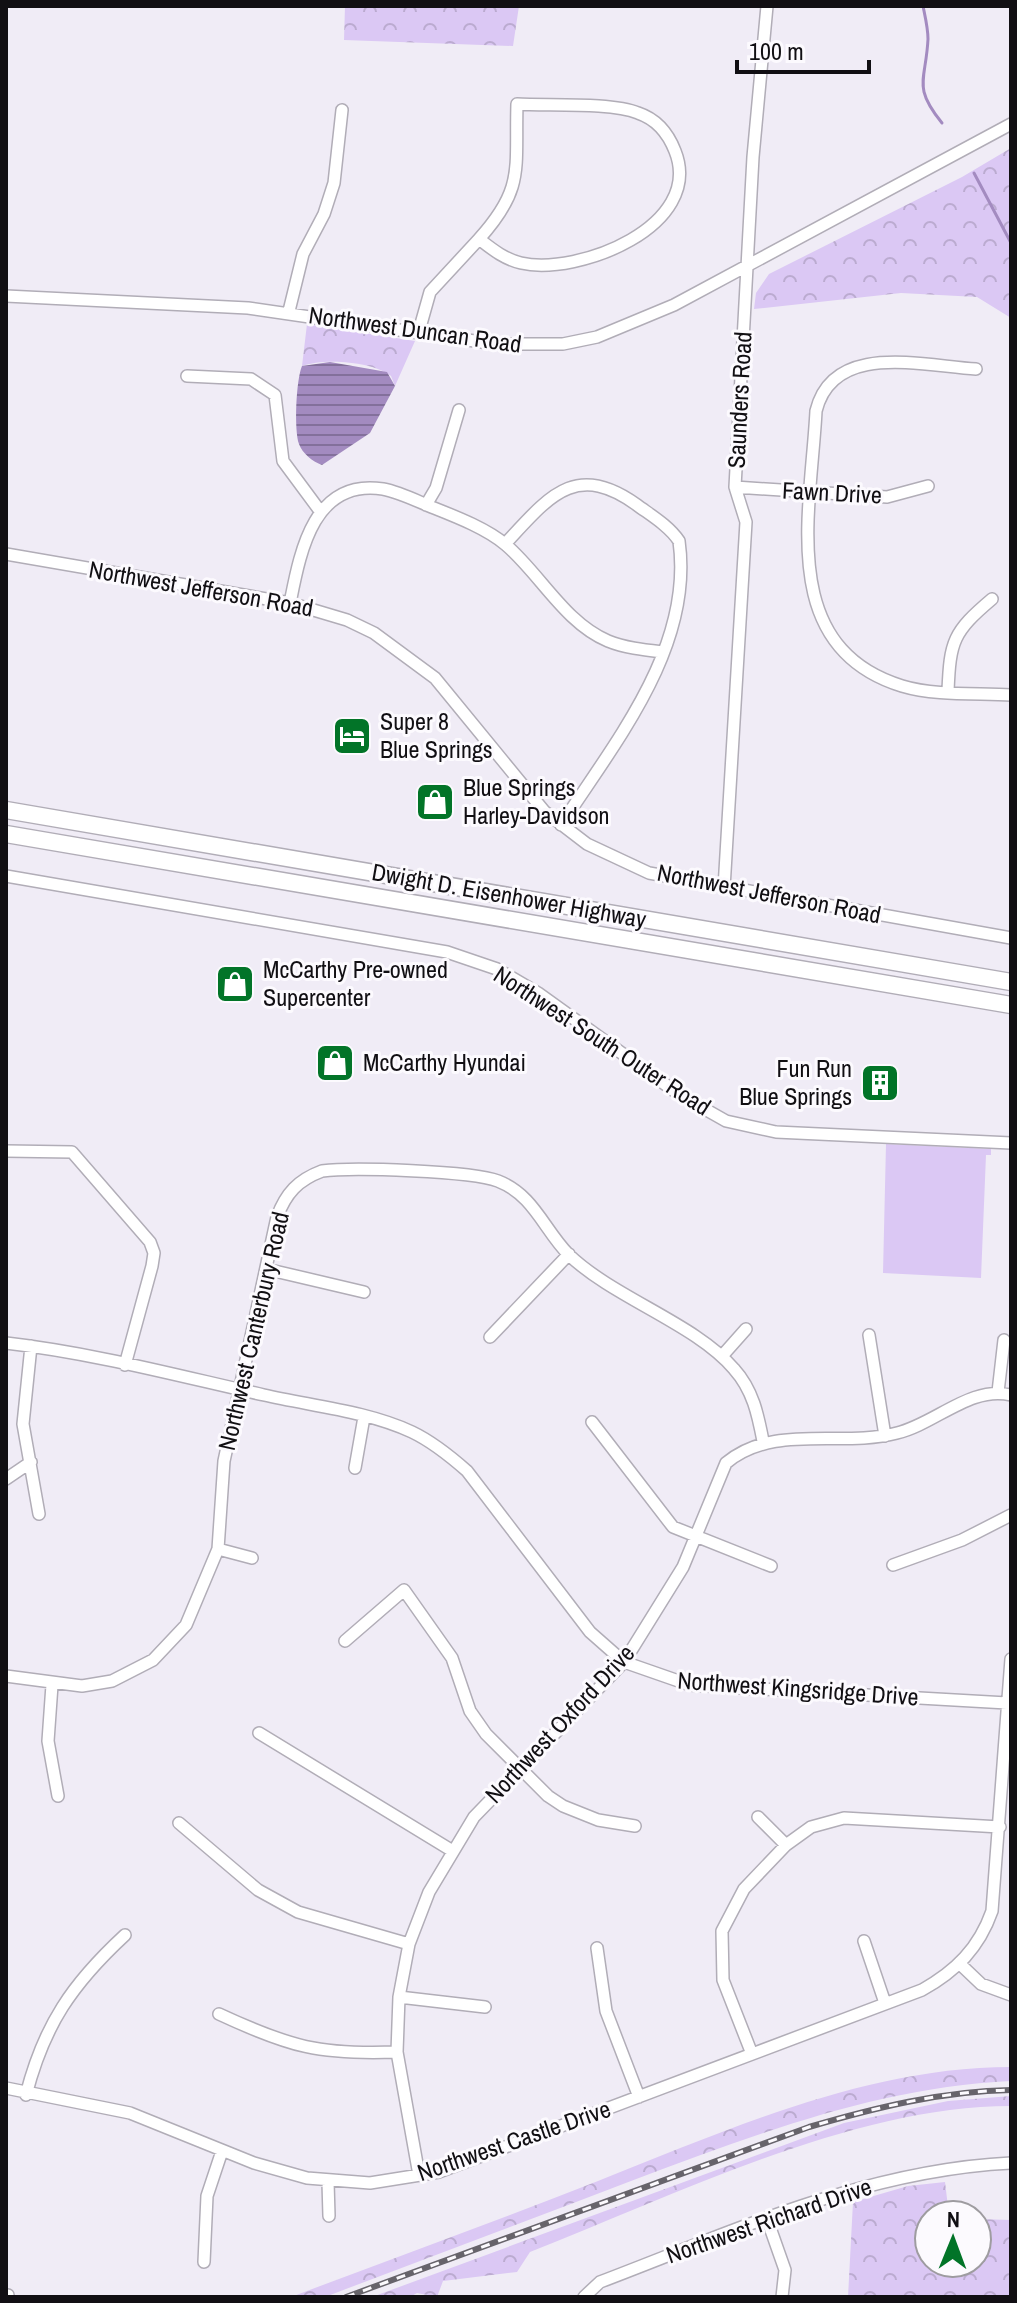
<svg xmlns="http://www.w3.org/2000/svg" width="1017" height="2303" font-family="'Archivo Narrow',sans-serif">
<defs>
<pattern id="forest-crowns" width="20" height="18" patternUnits="userSpaceOnUse" patternTransform="scale(2)"><rect width="20" height="18" fill="#dbc8f4"/><path d="M2 6a3 3 0 1 1 6 0M12 15a3 3 0 1 1 6 0" fill="none" stroke="#bbabd0"/></pattern>
<pattern id="water-rules" width="6" height="5" patternUnits="userSpaceOnUse" patternTransform="scale(2)"><rect width="6" height="5" fill="#a38bc0"/><path d="M0 2.5h6" fill="none" stroke="#83709b"/></pattern>
</defs>
<rect width="100%" height="100%" fill="#f0ecf6"/>
<!-- green -->
<path fill="#dbc8f4" d="M886,1144L991,1149V1155H986L981,1278L883,1273Z"/>
<!-- forest -->
<path fill="url(#forest-crowns)" d="M345,6H519L513,46L344,40Z
M1011,148V318L977,297L901,293L754,309L756,293L769,274L962,177Z
M307,324L415,341L395,386L391,376C372,361 324,358 302,366Z
M1011,2067V2081C878,2087 754,2135 631,2181C529,2220 427,2258 325,2297H291C394,2258 496,2221 598,2181C730,2129 867,2067 1011,2067Z
M1011,2096V2106C853,2106 676,2195 530,2252L517,2272L443,2281L437,2297L417,2293L410,2297H372L844,2123L948,2101Z
M945,2182L949,2215H929V2263H977V2219L1011,2220V2297H848L853,2202L908,2186Z"/>
<!-- water -->
<path fill="url(#water-rules)" d="M330,362L387,372L395,386L370,433L322,465C313,462 302,453 299,444C294,430 296,380 302,366Z"/>
<g fill="none" stroke-linecap="round" stroke-linejoin="round">
<!-- stream -->
<path stroke="#a38bc0" stroke-width="3" d="M923,6C925,16 928,28 928,39C926,81 912,86 942,123
M974,173L1011,243"/>
<!-- minor casing -->
<g stroke="#b1adb7" stroke-width="14">
<path id="minor" d="M517,104C548,106 611,102 638,113C656,119 668,133 675,151C705,226 578,276 521,263C504,259 492,249 479,239C525,188 515,169 517,104Z
M6,296L248,308L495,344H563L597,337L674,305L1011,124
M289,311L303,254L324,214L334,183L342,110
M419,331L430,292L479,239
M976,369C923,366 833,341 816,411C811,511 776,647 902,686C935,696 976,693 1011,695
M187,376L251,379L275,395L283,461L320,511
M735,487L887,497L928,486
M426,505L436,488L459,410
M505,544C548,498 575,460 637,505C652,516 669,526 679,541C694,647 615,742 561,825
M6,554L290,603L347,620L374,633L435,678L544,811L587,844L649,873L1011,938
M290,603C300,553 313,478 383,489C399,492 415,500 429,506C454,516 486,528 506,545C540,574 565,623 608,641C625,648 645,650 663,652
M948,691C950,641 953,632 992,599
M6,876L447,952L497,969L538,993L680,1095L726,1121L776,1132L1011,1143
M724,888L746,522L735,487L753,157L767,6
M6,1151L72,1152L150,1242L154,1253L152,1266L125,1365
M266,1269L364,1292
M869,1335L885,1436
M490,1337L569,1254
M6,1343C93,1353 179,1376 264,1395C312,1406 367,1411 412,1432C433,1442 450,1456 467,1471L590,1632L624,1662L690,1685L1007,1703
M31,1346L23,1424L39,1514
M722,1356L746,1329
M998,1392L1004,1340
M592,1422L673,1527L771,1566
M355,1468L364,1417
M6,1479L31,1462
M218,1549L252,1558
M893,1565L962,1540L1011,1515
M345,1641L404,1590L452,1658L470,1711L486,1734L548,1796L563,1806L598,1820L635,1826
M6,1676L82,1686L112,1681L153,1660L186,1625L218,1549L224,1461L277,1217C286,1193 298,1180 322,1171C352,1167 472,1171 498,1181C534,1195 544,1230 569,1255C614,1298 696,1324 734,1369C753,1390 758,1415 763,1441
M52,1685L48,1741L58,1796
M259,1733L451,1850
M758,1817L786,1845
M179,1823L258,1890L298,1912L409,1944
M864,1941L885,2003
M597,1948L606,2011L639,2097
M960,1964L981,1984L1011,1995
M399,1997L485,2007
M219,2014C290,2047 320,2055 397,2052
M752,2054L723,1980L722,1931L744,1889L786,1845L811,1827L844,1818L1000,1827
M6,2088L130,2113L254,2163L307,2178L370,2183L439,2172L922,1990C956,1971 979,1948 992,1911L1011,1659
M26,2095C44,2025 72,1984 125,1935
M419,2175L397,2052L399,1997L409,1944L429,1892L474,1817L624,1662L683,1567L726,1463C774,1423 841,1448 897,1433C935,1424 971,1385 1011,1395
M328,2182L329,2216
M767,2219L785,2270L782,2297
M204,2262L207,2196L222,2151
M6,2295H8
M584,2297L600,2282C734,2231 866,2170 1011,2163"/>
</g>
<!-- highway casing -->
<g stroke="#b1adb7" stroke-width="19">
<path id="highway" d="M6,810L1011,982
M6,834L1011,1005"/>
</g>
<!-- minor -->
<use href="#minor" stroke="#fff" stroke-width="11"/>
<!-- highway -->
<use href="#highway" stroke="#fff" stroke-width="16"/>
<!-- rail casing -->
<g stroke="#67646b" stroke-width="6">
<path id="rail" d="M346,2297L809,2127C874,2108 942,2091 1011,2090"/>
</g>
<!-- rail -->
<use href="#rail" stroke="#fcfafe" stroke-width="3" stroke-dasharray="9" stroke-linecap="butt"/>
</g>
<!-- icons -->
<defs>
<g id="hotel-square" transform="scale(2)"><rect x="-9" y="-9" width="18" height="18" rx="4" fill="#027428" stroke="#fcfafe"/><path d="M-6-4.5h1.5V1H6V5H4.5V3h-9V5H-6ZM-4 0a1.8 1.8 0 1 1 3.6 0ZM.5 0V-2.5h3Q6-2.5 6 0Z" fill="#fff"/></g>
<g id="shop-square" transform="scale(2)"><rect x="-9" y="-9" width="18" height="18" rx="4" fill="#027428" stroke="#fcfafe"/><path d="M-5-2.5h2.3a2.7 3.5 0 0 1 5.4 0H5L5.5 6h-11ZM-1.5-2.5h3a1.5 2.3 0 0 0-3 0Z" fill="#fff"/></g>
<g id="building-square" transform="scale(2)"><rect x="-9" y="-9" width="18" height="18" rx="4" fill="#027428" stroke="#fcfafe"/><path d="M-4-6H4V6H1V3H-1V6H-4ZM-2.5-4.3h1.7v1.8h-1.7ZM.8-4.3h1.7v1.8H.8ZM-2.5-1h1.7V.8h-1.7ZM.8-1h1.7V.8H.8Z" fill="#fff"/></g>
</defs>
<g fill-rule="evenodd">
<use href="#hotel-square" x="352" y="736"/>
<use href="#shop-square" x="435" y="802"/>
<use href="#shop-square" x="235" y="984"/>
<use href="#shop-square" x="335" y="1063"/>
<use href="#building-square" x="880" y="1083"/>
</g>
<g text-anchor="middle" stroke-width="6" stroke-linejoin="round" paint-order="stroke">
<!-- street labels -->
<g font-size="24" fill="#110f13" stroke="#fcfafe">
<text transform="translate(415 330) rotate(8)" y="8">Northwest Duncan Road</text>
<text transform="translate(740 400) rotate(-87)" y="8">Saunders Road</text>
<text transform="translate(832 493) rotate(3)" y="8">Fawn Drive</text>
<text transform="translate(201 589) rotate(10)" y="8">Northwest Jefferson Road</text>
<text transform="translate(769 894) rotate(11)" y="8">Northwest Jefferson Road</text>
<text transform="translate(509 896) rotate(10)" y="8">Dwight D. Eisenhower Highway</text>
<text transform="translate(602 1041) rotate(33)" y="8">Northwest South Outer Road</text>
<text transform="translate(254 1331) rotate(-77)" y="8">Northwest Canterbury Road</text>
<text transform="translate(798 1689) rotate(4)" y="8">Northwest Kingsridge Drive</text>
<text transform="translate(560 1724) rotate(-47)" y="8">Northwest Oxford Drive</text>
<text transform="translate(514 2141) rotate(-19)" y="8">Northwest Castle Drive</text>
<text transform="translate(769 2221) rotate(-19)" y="8">Northwest Richard Drive</text>
</g>
<!-- poi labels -->
<g font-size="24" fill="#110f13" stroke="#fcfafe" text-anchor="start">
<text x="380" y="730">Super 8<tspan x="380" dy="28">Blue Springs</tspan></text>
<text x="463" y="796">Blue Springs<tspan x="463" dy="28">Harley-Davidson</tspan></text>
<text x="263" y="978">McCarthy Pre-owned<tspan x="263" dy="28">Supercenter</tspan></text>
<text x="363" y="1071">McCarthy Hyundai</text>
<text x="852" y="1077" text-anchor="end">Fun Run<tspan x="852" dy="28">Blue Springs</tspan></text>
</g>
</g>
<!-- border -->
<rect width="1017" height="2303" fill="none" stroke="#110f13" stroke-width="16"/>
<!-- north arrow -->
<g transform="translate(953 2239) rotate(1)"><circle r="38" fill="#fcfafe" stroke="#9e9ca0" stroke-width="2"/>
<path d="M0-6L14 30L0 20L-14 30Z" fill="#027428"/>
<text y="-12" font-size="22" font-weight="bold" text-anchor="middle" fill="#110f13">N</text>
</g>
<!-- scale -->
<path d="M737 60v12h132v-12" fill="none" stroke="#110f13" stroke-width="4"/>
<text x="749" y="60" font-size="24" fill="#110f13" stroke="#fcfafe" stroke-width="6" paint-order="stroke">100 m</text>
</svg>
